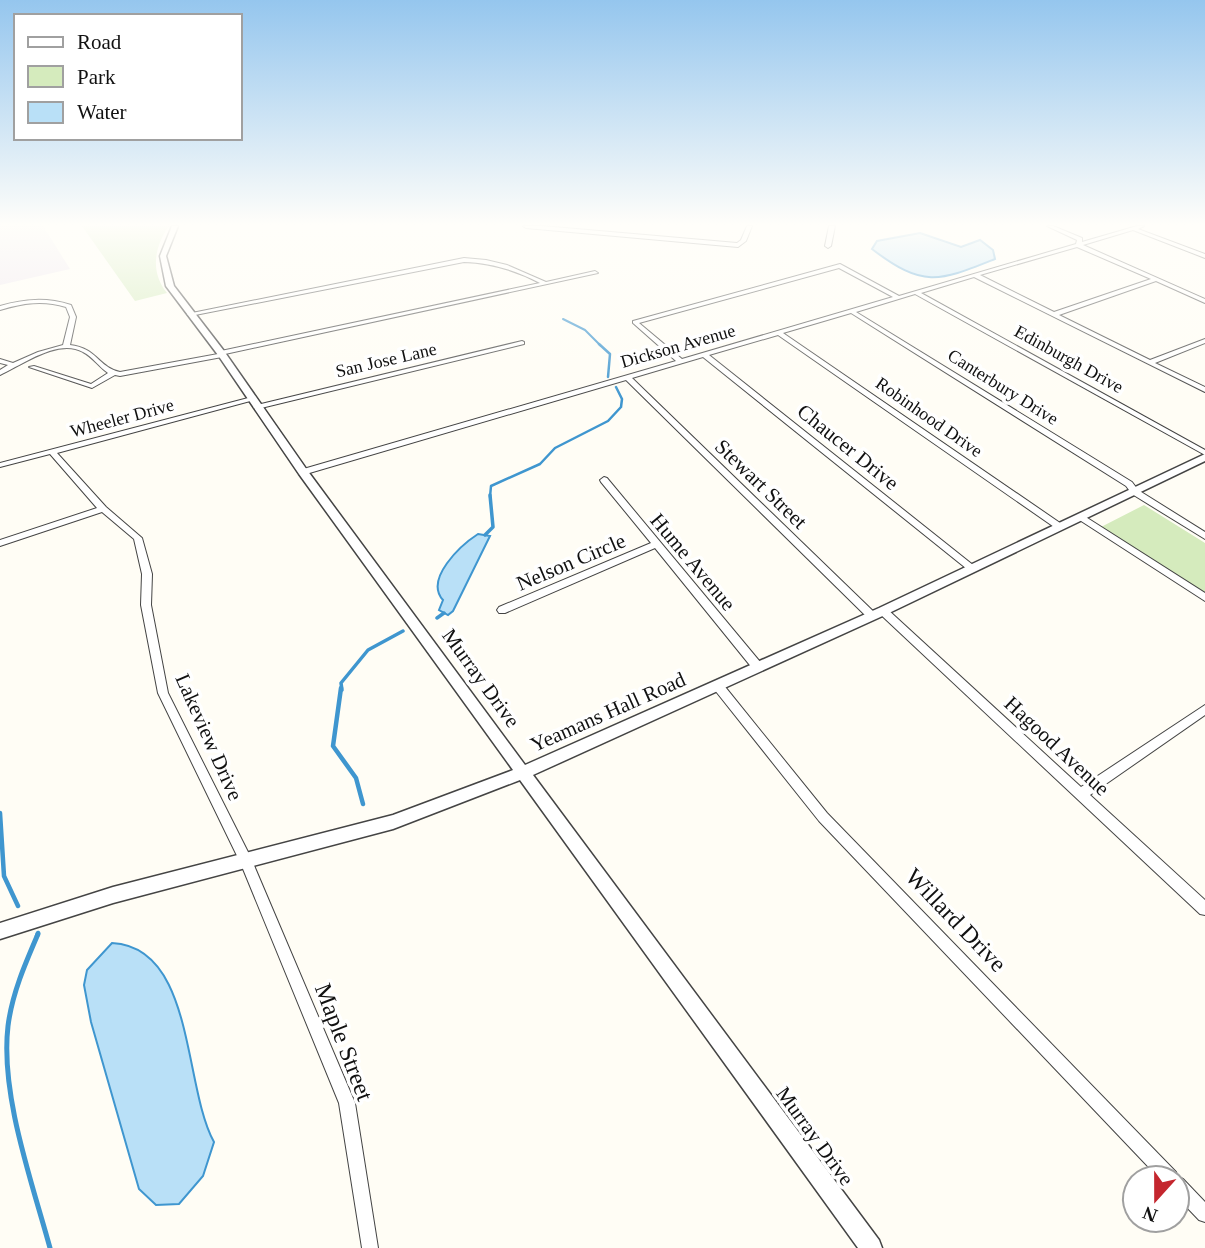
<svg xmlns="http://www.w3.org/2000/svg" width="1205" height="1248" font-family="Georgia,serif">
<rect width="100%" height="100%" fill="#fffdf5"/>
<!-- industrial -->
<path fill="#eee6ef" d="M0,226H43L70,269L0,285Z"/>
<!-- green -->
<path fill="#d5ebbd" d="M82,226H169C154,247 150,272 167,293L135,301Z
M1144,505L1205,543V595L1101,527Z"/>
<!-- water -->
<path fill="#b9e0f7" stroke="#3f96cf" stroke-width="2" d="M920,233L961,247L980,240L993,250L995,259C940,281 924,289 872,249L877,241Z
M478,534L490,536L453,611L448,615L439,610L443,600C424,579 461,545 478,534Z
M112,943C195,947 183,1086 214,1142L203,1176L179,1204L156,1205L139,1189L91,1022L84,985L87,970Z"/>
<g fill="none" stroke-linecap="round" stroke-linejoin="round">
<!-- stream-far4 -->
<path stroke="#3f96cf" stroke-width="2" d="M563,319L585,330L601,346"/>
<!-- stream-far3 -->
<path stroke="#3f96cf" stroke-width="2.5" d="M599,344L610,354L608,377
M490,497L491,486L540,464L555,448L608,421L621,407L622,399L616,387"/>
<!-- stream-far2 -->
<path stroke="#3f96cf" stroke-width="3.5" d="M485,535L493,527L490,495
M437,618L444,613
M342,690L341,683L368,650L403,631"/>
<!-- stream-far1 -->
<path stroke="#3f96cf" stroke-width="4.5" d="M341,688L333,746L356,778L363,804
M0,813L4,876L18,906
M37,936L38,933"/>
<!-- stream -->
<path stroke="#3f96cf" stroke-width="5" d="M38,934C25,964 12,994 8,1026C0,1094 32,1182 50,1248"/>
<!-- minor casing -->
<g stroke="#444" stroke-width="2">
<path id="minor" d="M523,226H542L737,243L741,240L747,226H752L746,241L738,247L526,228Z
M829,226H835L831,246L828,248L825,246Z
M1047,226H1053L1082,238V242L1137,226H1144L1138,229L1205,254V258L1133,230L1083,245L1205,299V303L1156,281L1059,315L1150,360L1205,339V343L1155,363L1205,387V392L974,277L921,293L1205,450V455L915,294L856,312L1132,482L1138,490L1205,532V539L1132,494L1126,486L851,313L783,333L1063,525L1064,527L1063,529H1057L778,335L709,355L973,565L974,567L973,569H967L703,357L632,378L875,613L877,616L875,619H869L626,380L306,474H300L299,472L300,470L676,361L633,323V321L840,264L899,296L1076,244L1077,240ZM1077,247L1151,279L1054,312L980,275ZM839,268L893,297L682,359L639,323Z
M464,258L486,260L507,265L546,282L595,271L598,273L225,354L224,356L222,357L120,376L115,375L92,388L29,367L34,366L91,384L108,373C99,367 93,357 83,352C58,338 22,365 0,375V370L8,365L0,363V359L13,363L38,352L63,345L70,317L66,307C43,300 23,303 0,310V306C25,299 46,297 71,305L76,317L70,345C97,348 98,367 120,372L218,354L221,351L540,283C515,270 492,263 464,262L190,316L187,314Z
M522,341L524,342V344L257,409L253,407L257,405Z
M252,397L256,399L254,400L57,453L106,507L142,538L152,574L151,605L168,693L250,856L355,1103L378,1248H362L339,1103L241,864L158,693L141,605L142,574L134,539L102,512L0,546V540L97,508L50,454L0,467V463Z
M604,477L607,478L761,663L762,666L761,669H753L655,548L505,613H499L497,610L499,607L651,543L601,482L600,480Z
M1081,514L1205,593V601L1078,519L1077,517L1078,515Z
M883,607L886,608L1081,787L1205,705V715L1090,795L1205,900V915L1200,914L880,614L878,611Z
M718,682L722,683L827,813L1176,1172L1178,1177L1183,1179L1205,1202V1222L1199,1220L1177,1197V1178H1159L819,821L714,689L713,686L714,683Z"/>
</g>
<!-- tertiary casing -->
<g stroke="#444" stroke-width="3">
<path id="tertiary" d="M172,226H178L166,256L174,286L224,351L307,470L525,765L879,608L1205,454V461L887,614L533,775L879,1240L882,1248H858L520,780L393,829L113,903L0,939V923L113,887L393,815L513,770L299,474L218,355L166,286L160,256Z"/>
</g>
<!-- minor -->
<use href="#minor" fill="#fff" fill-rule="evenodd"/>
<!-- tertiary -->
<use href="#tertiary" fill="#fff" fill-rule="evenodd"/>
</g>
<!-- sky -->
<linearGradient id="sky" x2="0" y2="1"><stop stop-color="#95c6ee"/><stop offset="0.56" stop-color="#fffefa"/><stop offset="1" stop-color="#fffefa" stop-opacity="0"/></linearGradient>
<rect width="1205" height="401" fill="url(#sky)"/>
<g text-anchor="middle" stroke-width="7" stroke-linejoin="round" paint-order="stroke">
<!-- far-street labels -->
<g font-size="18" fill="#111" stroke="#fff">
<text transform="translate(678 346) rotate(-16)" y="6">Dickson Avenue</text>
<text transform="translate(1069 359) rotate(29)" y="6">Edinburgh Drive</text>
<text transform="translate(386 360) rotate(-13)" y="6">San Jose Lane</text>
<text transform="translate(1003 387) rotate(32)" y="6">Canterbury Drive</text>
<text transform="translate(929 417) rotate(35)" y="6">Robinhood Drive</text>
<text transform="translate(122 418) rotate(-15)" y="6">Wheeler Drive</text>
</g>
<!-- street labels -->
<g font-size="21" fill="#111" stroke="#fff">
<text transform="translate(848 447) rotate(39)" y="7">Chaucer Drive</text>
<text transform="translate(761 484) rotate(44)" y="7">Stewart Street</text>
<text transform="translate(571 562) rotate(-23)" y="7">Nelson Circle</text>
<text transform="translate(693 562) rotate(50)" y="7">Hume Avenue</text>
<text transform="translate(481 678) rotate(54)" y="7">Murray Drive</text>
<text transform="translate(608 712) rotate(-24)" y="7">Yeamans Hall Road</text>
<text transform="translate(209 737) rotate(66)" y="7">Lakeview Drive</text>
<text transform="translate(1057 746) rotate(43)" y="7">Hagood Avenue</text>
<text transform="translate(815 1136) rotate(54)" y="7">Murray Drive</text>
</g>
<!-- near-street labels -->
<g font-size="24" fill="#111" stroke="#fff">
<text transform="translate(956 920) rotate(46)" y="8">Willard Drive</text>
<text transform="translate(344 1042) rotate(69)" y="8">Maple Street</text>
</g>
</g>
<!-- legend -->
<rect x="14" y="14" width="228" height="126" fill="#ffffff" stroke="#a0a0a0" stroke-width="2"/>
<rect x="28" y="37" width="35" height="10" fill="#ffffff" stroke="#a0a0a0" stroke-width="2"/>
<text x="77" y="49" font-size="21" fill="#111111">Road</text>
<rect x="28" y="66" width="35" height="21" fill="#d5ebbd" stroke="#a0a0a0" stroke-width="2"/>
<text x="77" y="84" font-size="21" fill="#111111">Park</text>
<rect x="28" y="102" width="35" height="21" fill="#b9e0f7" stroke="#a0a0a0" stroke-width="2"/>
<text x="77" y="119" font-size="21" fill="#111111">Water</text>
<!-- north arrow -->
<g transform="translate(1156 1199) rotate(201)"><circle r="33" fill="#ffffff" stroke="#a0a0a0" stroke-width="2"/>
<path d="M0-5L12 26L0 18L-12 26Z" fill="#c4262e"/>
<text y="-10" font-size="19" font-weight="bold" text-anchor="middle" fill="#111111">N</text>
</g>
</svg>
